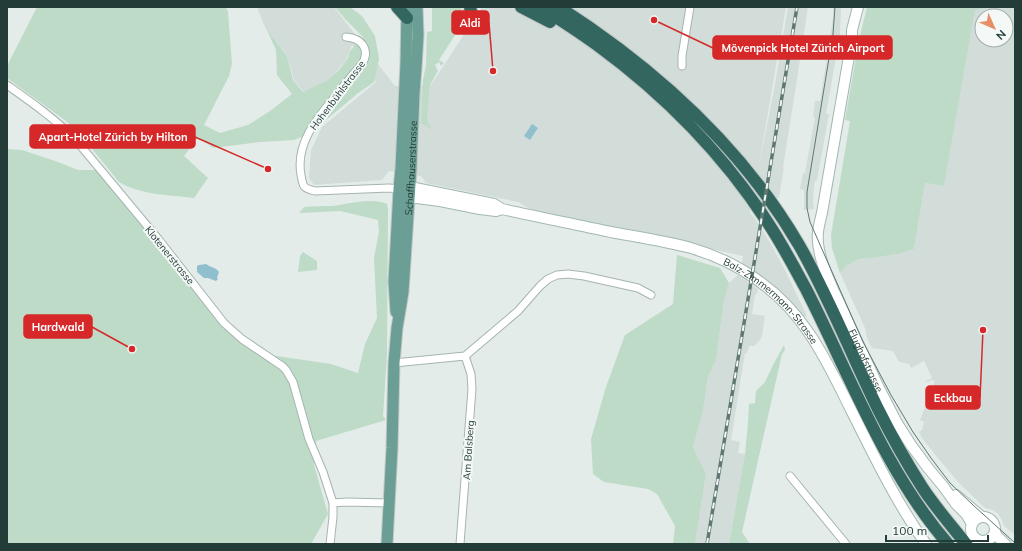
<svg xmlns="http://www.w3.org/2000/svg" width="1022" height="551" font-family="Mulish,sans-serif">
<rect width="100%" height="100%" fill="#e3ece9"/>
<!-- built -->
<path fill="#d2dcd8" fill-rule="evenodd" d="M257,7H334L395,86L431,85L482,7H510L547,24L559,7H786L758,171L775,84L788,7H808L796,86L783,167H784L779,197L776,199L757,173L750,213L754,217L772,246L783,266L807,316L803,317L791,302L777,289L761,276L742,264L743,256L530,209L518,202L426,183L421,176L389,171L382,180L314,185L309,178L311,150L322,127L376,82L352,45L346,60L330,79L304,92L294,80L287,55L265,27Z
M833,7H841L840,35L826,114H829L818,175L817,181H815L814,187L813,199L814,209L804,210V190L800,189L803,173H805L815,117H813L815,101H820L828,50L833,18Z
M987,7H1015V535L1004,526L1002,520L998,514L993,510L985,508L958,482L937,457L922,438L919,432L922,430L924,422L920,420L935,381L932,380L927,382L926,381L932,378L924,361L911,368L909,364L899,362L893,351L872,348L867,338L865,328L840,273L846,266L859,259L872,258L898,254L914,249L925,183L944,186L975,9L987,8ZM982,16H1006V40H982Z
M738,275L758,289L757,293L755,295L752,314L765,316L762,335L760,340L754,346H749L747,353H745L731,440L740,442L738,453L745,454L729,544H695L706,474L693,447L703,411L708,377L716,360L724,301L729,283Z"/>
<!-- green -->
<path fill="#bedbc8" d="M37,7H226L228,12L232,64L229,76L204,125L220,133L248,125L270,111L292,94L277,75L276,50L266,28L287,56L293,80L303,92L328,80L339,70L348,58L350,51L363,37L345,19L335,7H350L362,16L375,36L379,59L374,82L357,94L326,120L317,130L294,140L260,142L213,148L198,137L184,156L208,178L194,198C170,195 140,195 119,182L80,134L66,121L7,78V66Z
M432,7H461L467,25L465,28L461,26L439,60L444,63L441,66L439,62L435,65L438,71L430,85L429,91L427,119L428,124L433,130L421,123L423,80L426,65L427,32L432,31Z
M867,7H987V8L975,10L944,186L925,183L914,249L898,254L872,258L859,259L846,266L840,273L832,248L831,235L850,121L845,120L859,40Z
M7,149L22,150L58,162L78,170H97L237,340L270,355L331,364L358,373L365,344L377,318L374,258L379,232L378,220L340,211L299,213L304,207C313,206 322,206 332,206C348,204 373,197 387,204L388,210L387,354L383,416L386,420L316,441L314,465L328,514L311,544H7Z
M303,252L317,261V270L298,272L300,256Z
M677,255L720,268L729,283L724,301L716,360L708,377L703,411L693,447L706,474L695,544H673L675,526L657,494L648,489L604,482L593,474L591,439L606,387L625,335L673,304Z
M784,345L785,350L782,354L742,532L750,544H729L745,454L748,423L749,404L755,403L756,391L765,382L774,363Z"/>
<!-- water -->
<path fill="#90bfcd" d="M532,124L538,128L530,140L524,136Z
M206,264C211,268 216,267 219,272L217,278L218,279L216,281L208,278H204L197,272V266L199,265Z"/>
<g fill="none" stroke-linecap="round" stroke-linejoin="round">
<!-- minor casing -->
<g stroke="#a6b4b0" stroke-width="9">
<path id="minor" d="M346,37C361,38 371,49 362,64C354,73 346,83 338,93C319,116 295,142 301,175C303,187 303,188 315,191L389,188L399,189
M682,66V56L690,7
M7,85C31,102 54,118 75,139L159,240L224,323L242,339L282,366L286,370L293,382L309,439L323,472L333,503V517L330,544
M394,363L465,356L518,311L540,286L548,279L557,275L568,274L584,276L638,288L651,295
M790,476L846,544
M333,503L346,502L389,503
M460,544L472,389L471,374L465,356"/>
</g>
<!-- secondary casing -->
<g stroke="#a3b7b1" stroke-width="12">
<g id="secondary">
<path id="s1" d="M858,7L852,30V39L823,207C822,215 819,223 818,232C816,250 825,271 832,287L879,388L897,423L911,445L928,468L943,486L956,504L966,514L972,524"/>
<path id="s2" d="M410,187L494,204L502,209C538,217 574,224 611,232C638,237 665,241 691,248C739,262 781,291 809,333C825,356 838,384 851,410C874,456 896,502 926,544"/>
<path d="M409,197L440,201L480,209L496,211L502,209"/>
<path d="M956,495L982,517"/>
<circle cx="983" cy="529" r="12"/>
<path d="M995,532L997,536L1005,544"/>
</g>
</g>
<!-- primary casing -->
<g stroke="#c2c8c7" stroke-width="13">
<g id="primary">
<path d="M396,312L394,282L399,189L401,168L406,63L407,7"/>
<path id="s3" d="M387,544L392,448L394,363L397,328L403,292L411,169L414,93L416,68L418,35L417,7"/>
</g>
</g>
<!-- motorway casing -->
<g stroke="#c2c8c7" stroke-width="14">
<path id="motorway" d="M397,7L407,18
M470,7L471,11
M521,7L550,22
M540,7C559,19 579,32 597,45C664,94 723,154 768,223C782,244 794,267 806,289C850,375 884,470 948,544
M559,7C654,68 741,146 799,245C829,297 851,354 878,409C891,435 906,462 922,487C935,507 951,525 966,544"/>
</g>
<!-- minor -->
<use href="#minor" stroke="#fff" stroke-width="7"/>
<!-- secondary -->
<use href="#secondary" stroke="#fff" stroke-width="10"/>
<!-- primary -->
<use href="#primary" stroke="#6b9e95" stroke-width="11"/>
<!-- motorway -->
<use href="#motorway" stroke="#32665f" stroke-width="12"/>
<!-- tram -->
<path stroke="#5f7873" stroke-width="1" d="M835,7L833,34L807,192V208L810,222L863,342L891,395L913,432L931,458L950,483L973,505L1015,543"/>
<!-- rail casing -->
<g stroke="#5f7873" stroke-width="3.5">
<path id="rail" d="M707,544L797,7"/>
</g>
<!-- rail -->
<use href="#rail" stroke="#f4f9f7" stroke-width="2" stroke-dasharray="6" stroke-linecap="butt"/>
</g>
<g text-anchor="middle" stroke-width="4" stroke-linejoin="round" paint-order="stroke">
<!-- street labels -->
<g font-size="10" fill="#243c37" stroke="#f4f9f7">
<text transform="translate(337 95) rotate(-53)" y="4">Hohenbühlstrasse</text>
<text dy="4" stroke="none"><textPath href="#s3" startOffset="377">Schaffhauserstrasse</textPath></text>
<text transform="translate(170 255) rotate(51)" y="4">Klotenerstrasse</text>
<text dy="4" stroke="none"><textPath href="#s2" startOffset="386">Balz-Zimmermann-Strasse</textPath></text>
<text dy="4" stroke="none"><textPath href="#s1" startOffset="367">Flughofstrasse</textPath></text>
<text transform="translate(468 450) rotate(-86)" y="4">Am Balsberg</text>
</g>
</g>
<!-- callouts -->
<path fill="none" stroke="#d62828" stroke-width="1.5" d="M493 71L489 23M654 20L713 48M268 169L195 137M132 349L92 327M983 330L980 398"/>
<g fill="#d62828" stroke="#f4f9f7" stroke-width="1.5">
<circle cx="493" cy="71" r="4"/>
<circle cx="654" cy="20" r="4"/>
<circle cx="268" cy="169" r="4"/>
<circle cx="132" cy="349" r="4"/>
<circle cx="983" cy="330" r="4"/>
</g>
<g fill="#d62828" stroke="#d62828" stroke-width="1.5">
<rect x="452" y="11" width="37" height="23" rx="4"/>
<rect x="713" y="36" width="179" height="23" rx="4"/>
<rect x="30" y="125" width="165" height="23" rx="4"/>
<rect x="24" y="315" width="68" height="23" rx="4"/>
<rect x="926" y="386" width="54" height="23" rx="4"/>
</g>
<g font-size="11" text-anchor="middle" font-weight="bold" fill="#fff">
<text x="470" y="27">Aldi</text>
<text x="803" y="52">Mövenpick Hotel Zürich Airport</text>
<text x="113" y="141">Apart-Hotel Zürich by Hilton</text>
<text x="58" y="331">Hardwald</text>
<text x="953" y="402">Eckbau</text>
</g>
<!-- border -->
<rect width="1022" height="551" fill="none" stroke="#243c37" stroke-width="16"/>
<!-- north arrow -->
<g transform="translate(994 28) rotate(135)"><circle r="19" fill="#f4f9f7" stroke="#a1adaa"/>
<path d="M0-3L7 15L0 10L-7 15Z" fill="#e78f66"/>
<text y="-6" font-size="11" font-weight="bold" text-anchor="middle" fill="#243c37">N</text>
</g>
<!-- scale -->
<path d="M886 535v6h102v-6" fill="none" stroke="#243c37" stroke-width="2"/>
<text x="892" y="535" font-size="12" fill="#243c37" stroke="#f4f9f7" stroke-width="3" paint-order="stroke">100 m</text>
</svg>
